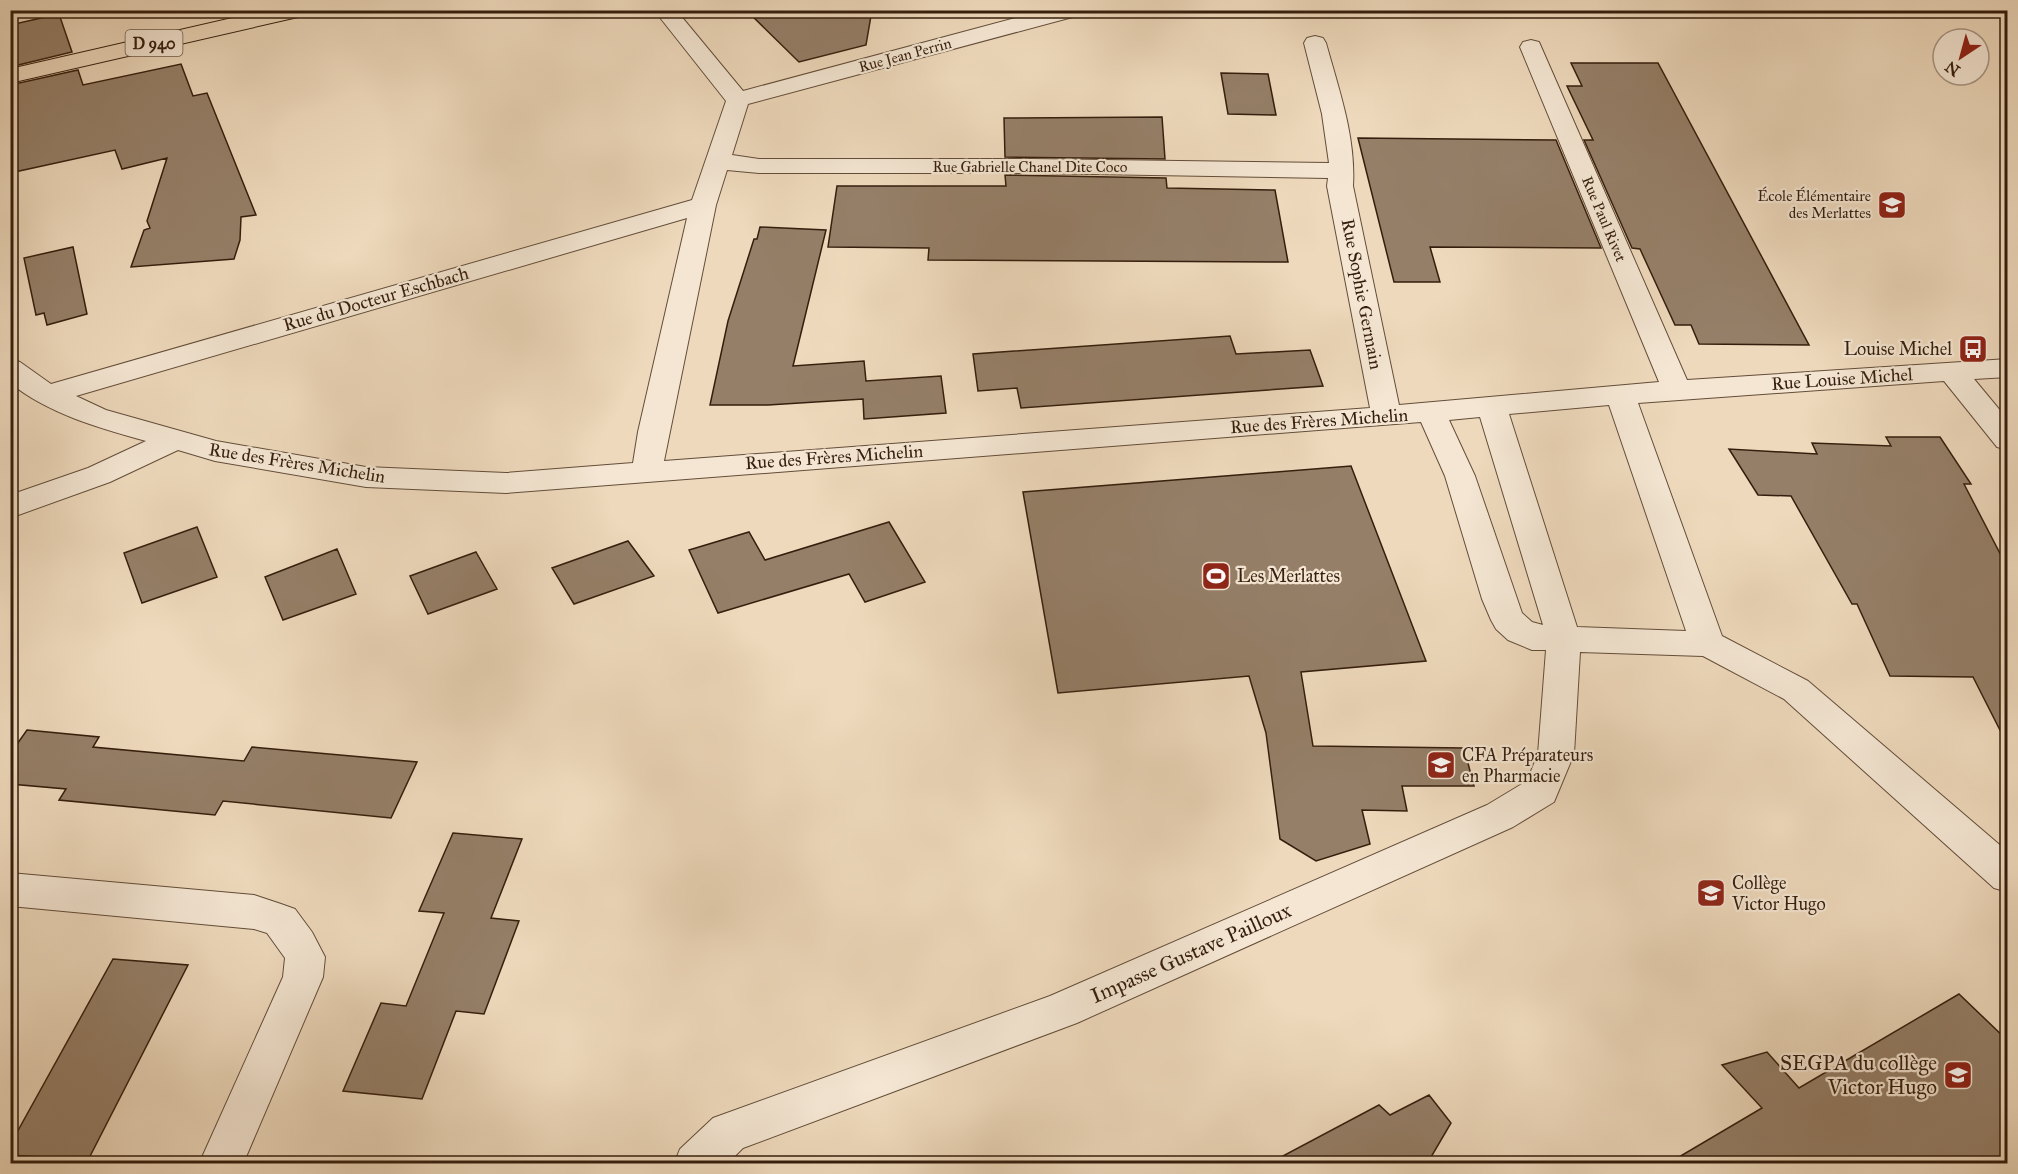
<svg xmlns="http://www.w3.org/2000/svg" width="2018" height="1174" font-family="'IM FELL Great Primer',serif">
<rect width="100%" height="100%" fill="#eed9bc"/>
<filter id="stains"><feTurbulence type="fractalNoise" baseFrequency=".00333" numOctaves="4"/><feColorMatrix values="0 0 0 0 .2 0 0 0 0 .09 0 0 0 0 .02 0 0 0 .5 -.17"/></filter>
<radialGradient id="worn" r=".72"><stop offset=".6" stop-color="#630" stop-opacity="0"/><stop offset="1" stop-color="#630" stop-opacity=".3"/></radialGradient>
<!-- building -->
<path fill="#957f68" stroke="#351e0d" stroke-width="1.5" d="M746,10H872L866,45L799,62Z
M59,14L72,52L10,67V25Z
M1571,63H1658L1809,345L1699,344L1691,325H1675L1640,249L1632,248L1584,140H1593L1567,86H1582Z
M181,64L193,96L207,93L256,215L241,217L240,240L234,259L131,267L144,230L150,228L147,221L167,158L122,169L115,150L10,173V85L78,70L83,85Z
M1221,73L1268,74L1276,115L1228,114Z
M1162,117L1165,159L1005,157L1004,118Z
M1358,138L1556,140L1601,248L1430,247L1440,282H1394Z
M1005,175L1166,178L1167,188L1275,190L1288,262L928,260L929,248L828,247L837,186H1006Z
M760,227L826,230L793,366L864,361L866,381L941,376L946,413L864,419L863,399L768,405H710L728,321L754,239H757Z
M73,247L87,314L47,325L44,313L36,315L24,258Z
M1230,336L1236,354L1310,350L1323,386L1021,408L1017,388L978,391L973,354Z
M1886,437H1940L1971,484H1964L2007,567V744L1973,677L1890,676L1857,604H1852L1791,496L1758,495L1729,449L1817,454L1812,443L1891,446Z
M1351,466L1426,661L1301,672L1313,746L1464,748L1474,786H1402L1407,811L1362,810L1370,844L1316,861L1280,839L1266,733L1249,676L1058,693L1023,492Z
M889,522L925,582L865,602L849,574L718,613L689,550L749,532L765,560Z
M197,527L217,577L142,603L124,553Z
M628,541L654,576L574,604L552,568Z
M337,549L356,594L283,620L265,577Z
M476,552L497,589L428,614L410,576Z
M27,730L99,737L93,747L244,761L252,747L417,762L391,818L223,801L215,815L59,800L66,789L10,784V754Z
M453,833L522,839L491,918L519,921L484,1014L456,1011L422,1099L343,1091L381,1003L406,1006L444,913L419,911Z
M113,959L188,965L86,1164H37L40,1157L10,1155V1145Z
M1959,994L2007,1040V1164H1667L1762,1108L1722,1065L1767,1052L1799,1088Z
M1429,1095L1451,1123L1427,1164H1268L1379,1105L1390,1115Z"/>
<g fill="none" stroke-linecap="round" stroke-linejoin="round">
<!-- minor casing -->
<g stroke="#634d39" stroke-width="2">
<path id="minor" d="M654,10H676L743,91L1045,10H1082L1080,15L748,104L732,155L759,159H1031L1329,163L1322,114L1304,43L1307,38L1315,36L1323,38L1326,43C1339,90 1356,137 1353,186L1399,405L1659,382L1520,47L1523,42L1531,40L1539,42L1687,380L2008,359V377L1974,379L2008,420V450L1997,447L1944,381L1638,403L1722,636L1808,681L2008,852V892L1994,888L1784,699L1703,656L1580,652L1574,754L1554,802L1513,827L1077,1023L743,1148L727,1164H674L680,1149L713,1118L1050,996L1487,805L1527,781L1538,754L1546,650H1532L1508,640L1496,629L1491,620L1482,599L1445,476L1421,422L506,493L366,487L215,461L178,450L110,482L10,518V495L88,468L146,441C99,428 49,414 10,383V359L20,362L51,384L692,200L726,101ZM727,170L759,173H1031L1328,178L1327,186L1370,408L664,461L716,205ZM687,218L638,432L633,463L506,473L366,467L216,441L106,410L76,396ZM1609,405L1686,631L1577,627L1509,414ZM1480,417L1543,625L1532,622L1522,613L1475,476L1449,420Z
M10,873L254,895L281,904L295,909L312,932L325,957L323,977L243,1164H199L283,977L285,958L267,933L254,929L10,906Z"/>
</g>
<!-- major casing -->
<g stroke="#351e0d" stroke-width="2">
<path id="major" d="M267,10H308L306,15L298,17L10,83V69Z"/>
</g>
<!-- minor -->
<use href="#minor" fill="#f4e6d3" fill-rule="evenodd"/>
<!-- major -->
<use href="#major" fill="#eed9bc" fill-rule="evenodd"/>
</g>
<!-- icons -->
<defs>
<g id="school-square" transform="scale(1.5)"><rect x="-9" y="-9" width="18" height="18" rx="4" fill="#8f2418" stroke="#f4e6d3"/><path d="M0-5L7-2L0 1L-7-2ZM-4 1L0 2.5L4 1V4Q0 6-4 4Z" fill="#fff"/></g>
<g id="bus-square" transform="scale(1.5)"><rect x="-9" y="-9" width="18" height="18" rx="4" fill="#8f2418" stroke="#f4e6d3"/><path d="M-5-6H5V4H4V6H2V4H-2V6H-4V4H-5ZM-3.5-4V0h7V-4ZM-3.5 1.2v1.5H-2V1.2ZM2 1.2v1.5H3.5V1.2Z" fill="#fff"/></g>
<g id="stadium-square" transform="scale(1.5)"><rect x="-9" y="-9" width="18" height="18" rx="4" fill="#8f2418" stroke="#f4e6d3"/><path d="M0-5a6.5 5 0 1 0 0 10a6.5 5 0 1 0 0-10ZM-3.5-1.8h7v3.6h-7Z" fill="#fff"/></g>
<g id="university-square" transform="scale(1.5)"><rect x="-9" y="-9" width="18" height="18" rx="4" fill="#8f2418" stroke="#f4e6d3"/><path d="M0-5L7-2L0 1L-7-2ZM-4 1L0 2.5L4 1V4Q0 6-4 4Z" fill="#fff"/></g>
</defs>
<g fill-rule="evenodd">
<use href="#school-square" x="1892" y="205"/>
<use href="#bus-square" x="1973" y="349"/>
<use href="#stadium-square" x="1216" y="576"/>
<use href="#university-square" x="1441" y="765"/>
<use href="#school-square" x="1711" y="893"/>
<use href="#school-square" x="1958" y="1075"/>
</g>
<g text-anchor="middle" stroke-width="4.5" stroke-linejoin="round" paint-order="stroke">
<!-- far-street labels -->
<g font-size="15" fill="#351e0d" stroke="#f4e6d3">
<text transform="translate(905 55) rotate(-15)" y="5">Rue Jean Perrin</text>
<text x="1030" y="172">Rue Gabrielle Chanel Dite Coco</text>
<text transform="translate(1604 219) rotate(67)" y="5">Rue Paul Rivet</text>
</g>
<!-- far-poi labels -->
<g font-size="15" fill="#351e0d" stroke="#f4e6d3" text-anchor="end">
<text x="1871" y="201">École Élémentaire<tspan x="1871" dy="17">des Merlattes</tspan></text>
</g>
<!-- shield labels -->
<rect fill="#f4e6d3" stroke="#6e5a48" stroke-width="1.5" x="125.5" y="30" width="57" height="26" rx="4.5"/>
<g font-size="16" font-weight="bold" fill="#351e0d">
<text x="154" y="49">D 940</text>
</g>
<!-- street labels -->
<g font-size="18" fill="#351e0d" stroke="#f4e6d3">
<text transform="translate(1362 294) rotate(79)" y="6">Rue Sophie Germain</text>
<text transform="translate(376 299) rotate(-16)" y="6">Rue du Docteur Eschbach</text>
<text transform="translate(1842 379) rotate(-4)" y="6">Rue Louise Michel</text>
<text transform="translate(1319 421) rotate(-4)" y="6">Rue des Frères Michelin</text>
<text transform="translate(834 457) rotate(-4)" y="6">Rue des Frères Michelin</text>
<text transform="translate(297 463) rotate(9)" y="6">Rue des Frères Michelin</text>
</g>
<!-- poi labels -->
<g font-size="18" fill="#351e0d" stroke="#f4e6d3" text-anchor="start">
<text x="1952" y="355" text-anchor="end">Louise Michel</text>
<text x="1237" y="582">Les Merlattes</text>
<text x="1462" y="761">CFA Préparateurs<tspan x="1462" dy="21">en Pharmacie</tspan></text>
<text x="1732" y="889">Collège<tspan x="1732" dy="21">Victor Hugo</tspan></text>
</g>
<!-- near-street labels -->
<g font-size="21" fill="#351e0d" stroke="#f4e6d3">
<text transform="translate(1191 953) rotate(-24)" y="7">Impasse Gustave Pailloux</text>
</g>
<!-- near-poi labels -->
<g font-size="21" fill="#351e0d" stroke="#f4e6d3" text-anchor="end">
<text x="1937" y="1070">SEGPA du collège<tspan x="1937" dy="24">Victor Hugo</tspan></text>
</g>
</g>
<!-- margin -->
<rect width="2018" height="1174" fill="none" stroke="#eed9bc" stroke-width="36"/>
<rect x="12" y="12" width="1994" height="1150" fill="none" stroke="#351e0d" stroke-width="3"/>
<rect x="18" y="18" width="1982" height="1138" fill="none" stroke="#351e0d" stroke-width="1.5"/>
<!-- north arrow -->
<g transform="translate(1961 57) rotate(216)"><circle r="28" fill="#f4e6d3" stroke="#a89684" stroke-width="1.5"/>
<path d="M0-4.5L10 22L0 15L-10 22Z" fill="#8f2418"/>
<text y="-9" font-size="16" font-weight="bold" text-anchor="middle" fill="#351e0d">N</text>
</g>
<rect width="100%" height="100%" filter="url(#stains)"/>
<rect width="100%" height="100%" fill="url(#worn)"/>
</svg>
